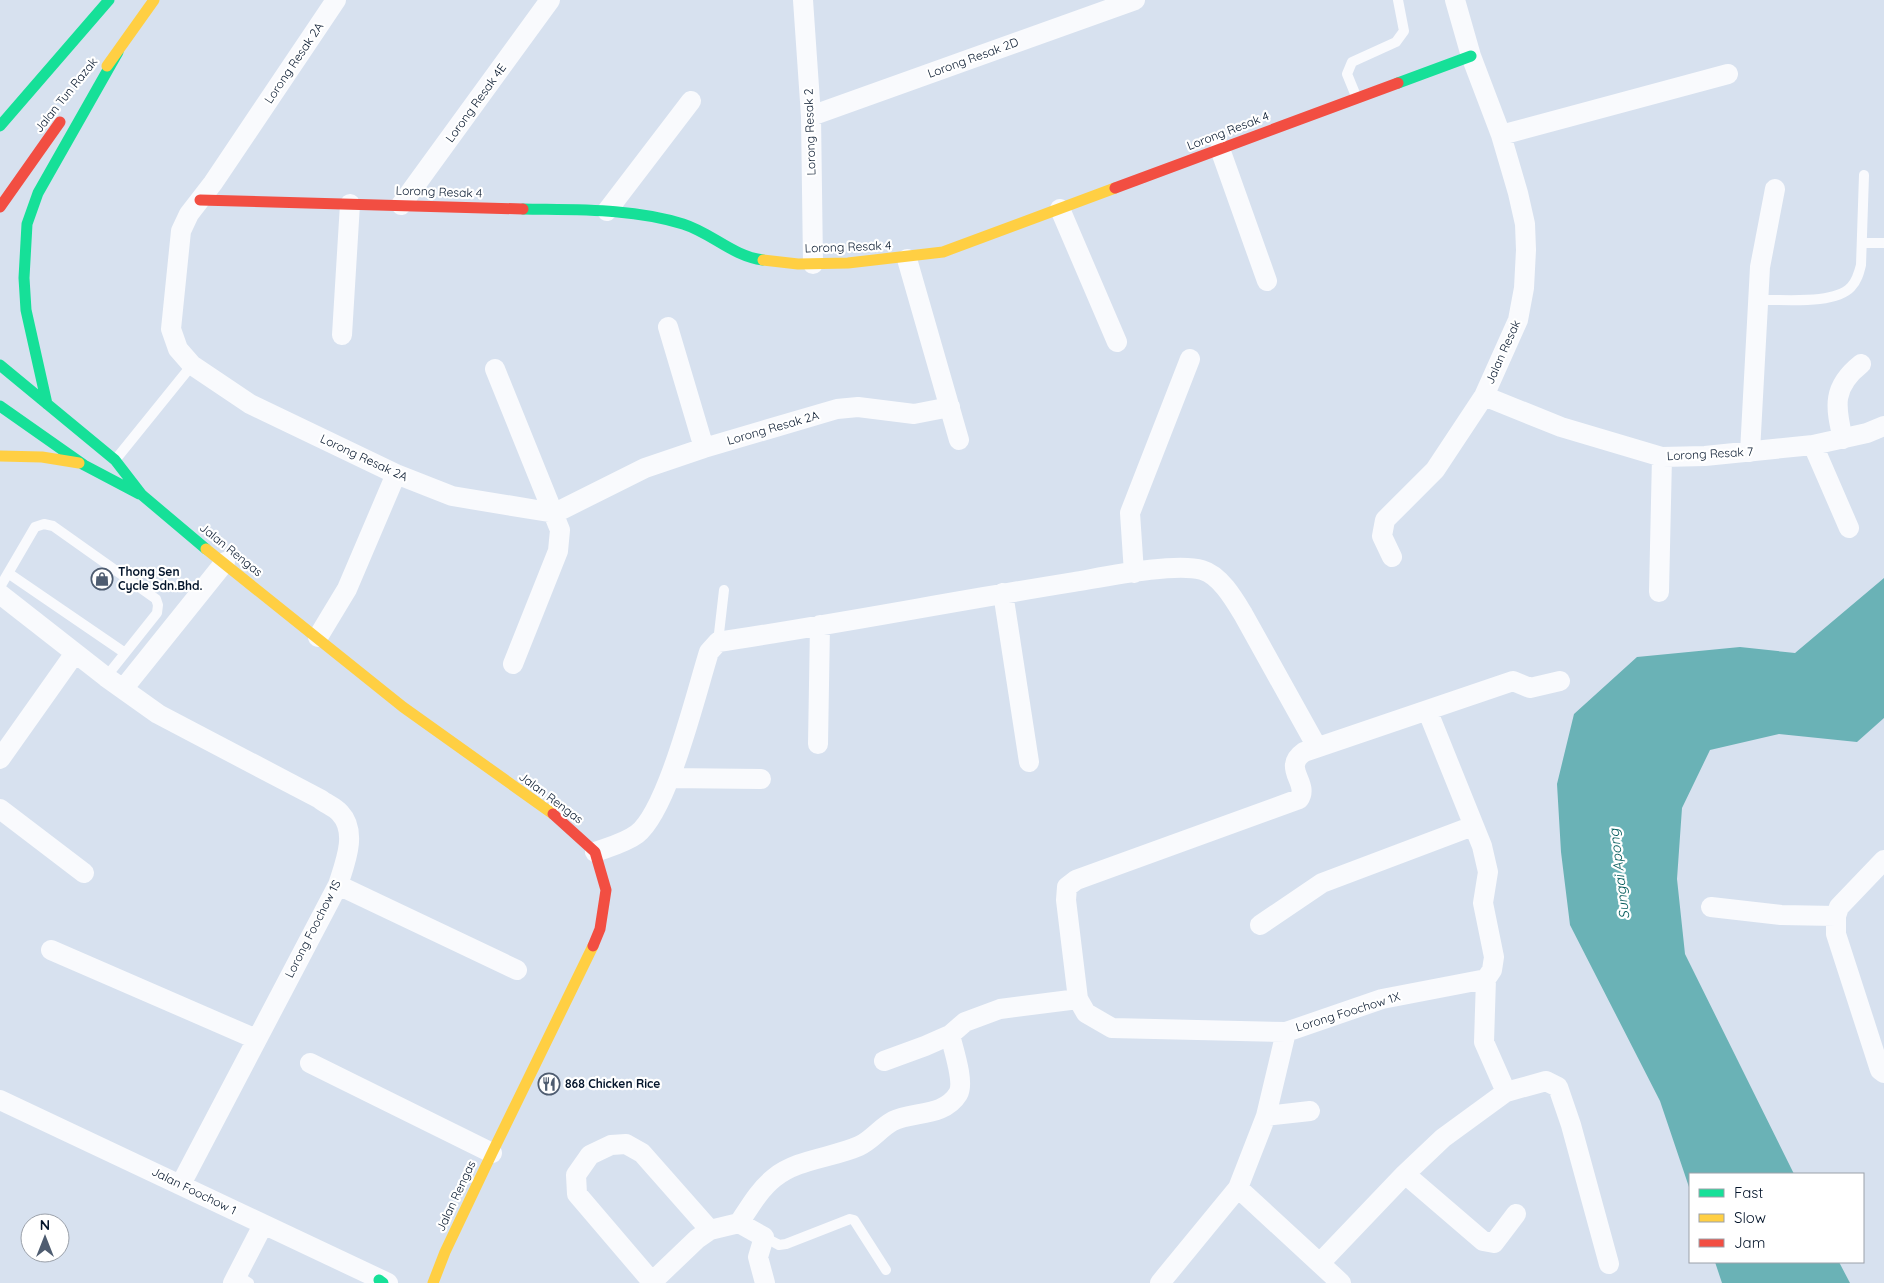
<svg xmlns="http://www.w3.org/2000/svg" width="1884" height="1283" font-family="Quicksand,sans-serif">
<rect width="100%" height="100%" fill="#d7e1ef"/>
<!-- water -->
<path fill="#6ab2b6" d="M1884,578V718L1857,742L1779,734L1710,750L1682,808L1677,879L1685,954L1794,1174H1690V1190L1660,1101L1570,925L1561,852L1557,784L1574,714L1637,657L1740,647L1795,653Z
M1715,1262H1839L1850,1283H1722Z"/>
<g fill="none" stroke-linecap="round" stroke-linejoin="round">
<!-- lane -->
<path stroke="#f9fafd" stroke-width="10" d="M1356,96L1347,74L1352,62L1396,42L1404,31L1398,0
M1862,243H1884
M1760,300C1784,299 1834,305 1851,287C1857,281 1859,273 1861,265L1864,175
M116,459L192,365
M8,573L125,653
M0,587L35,527L44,524L53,526L156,599L158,605L157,613L106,677
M718,642L724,590
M764,1237L779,1245L786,1244L850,1219L854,1220L886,1270
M237,1275L249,1283"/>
<!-- street -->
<path stroke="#f9fafd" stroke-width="20" d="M336,0L213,183L189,214L181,231L171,329L178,349L192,365L250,404L396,474L452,496L555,513L645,468L704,448L837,409L858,407L914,414L950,407
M803,0L811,116L813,264
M811,116L1135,0
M1501,135L1728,74
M1220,149L1267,281
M401,205L550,0
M1060,209L1117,342
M607,211L691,101
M907,259L959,440
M668,327L704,448
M342,335L350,204
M495,369L560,530L558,551L513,664
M1484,396L1561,427L1662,457L1705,456L1813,445L1867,433L1884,426
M1843,439C1835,406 1832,387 1861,364
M1813,445L1849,528
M1750,452L1760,267L1775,189
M1392,557L1382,536L1385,520L1435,470L1484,396L1518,320L1524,288L1526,250L1525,224L1518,193L1501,135L1471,56L1455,0
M1134,573L1130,513L1190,359
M1659,592L1662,457
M1003,593L1029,762
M0,594L106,677L158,714L320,799C326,804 335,807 340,813C358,832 345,863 338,885L181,1184
M318,637L347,589L396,474
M123,689L225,562
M1428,712L1482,846L1488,872L1483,903L1494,957L1492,970L1486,979L1484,1042L1506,1092
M818,744L820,625
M0,759L75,653
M670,778L761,779
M0,809L84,873
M595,852C609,847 625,843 637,834C668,810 696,693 709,652L718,642C837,624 955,601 1074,582C1104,577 1175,562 1202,570C1220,575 1234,599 1243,614L1317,747
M1884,860L1839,907L1836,916V934L1880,1070L1884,1073
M338,885L517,970
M1711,907L1781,915L1836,916
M1260,925L1322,883L1473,826
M51,950L256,1039
M1078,999L1066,900L1067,887L1076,880L1299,799C1310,783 1281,768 1304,752L1513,681L1530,688L1560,681
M884,1061L925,1046L950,1035L965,1022L1000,1009L1078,999L1086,1013L1112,1028L1286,1032
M310,1063L492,1153
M0,1100L388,1283
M1266,1116L1310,1111
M1405,1174L1483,1241L1494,1243L1516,1214
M1238,1188L1341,1283
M739,1223L764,1237L758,1257L765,1283
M1320,1263L1405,1174L1443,1138L1506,1092L1546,1081L1558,1087L1571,1125L1609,1264
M233,1283L263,1225
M651,1283L697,1239L710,1230L739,1223C749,1208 759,1190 774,1178C797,1159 832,1158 859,1146C872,1140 880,1128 893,1121C913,1111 944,1117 958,1094C965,1083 953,1048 950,1035
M653,1283L577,1194L576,1175L590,1155L611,1145L626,1144L642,1153L710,1230
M1160,1283L1238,1188L1266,1116L1286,1032L1382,999L1486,979"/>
<!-- fast -->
<path stroke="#16e098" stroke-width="11" d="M1398,83L1471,56
M0,126L109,0
M523,209C576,210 632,208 683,224C712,233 732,256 763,260
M0,365L115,460L142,495L206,549
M47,404L26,310L24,278L27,224L38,193L118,52
M0,406L84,465L139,494
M379,1280L383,1283"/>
<!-- slow -->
<path stroke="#ffcf43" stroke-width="11" d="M107,66L154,0
M763,260L798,264L848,263L943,252L1115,188
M0,456L42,457L79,463
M206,549L403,707L553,814
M433,1283L445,1252L492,1153L593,946"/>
<!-- jam -->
<path stroke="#f24e42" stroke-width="11" d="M1115,188L1398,83
M200,200L523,209
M0,207L60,122
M553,814L595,852L606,890L600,929L593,946"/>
</g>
<!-- icons -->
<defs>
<g id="shop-ring" transform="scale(1.125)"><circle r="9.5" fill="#fff" stroke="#4e5c70" stroke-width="1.5"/><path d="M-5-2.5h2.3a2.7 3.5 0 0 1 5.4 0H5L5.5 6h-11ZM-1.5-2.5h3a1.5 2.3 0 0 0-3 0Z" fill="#4e5c70"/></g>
<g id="restaurant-ring" transform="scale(1.125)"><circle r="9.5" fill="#fff" stroke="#4e5c70" stroke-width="1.5"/><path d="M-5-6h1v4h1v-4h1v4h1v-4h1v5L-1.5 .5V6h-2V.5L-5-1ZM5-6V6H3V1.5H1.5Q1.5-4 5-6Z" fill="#4e5c70"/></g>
</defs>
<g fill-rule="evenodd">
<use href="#shop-ring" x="102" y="579"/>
<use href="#restaurant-ring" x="549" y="1084"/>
</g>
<g text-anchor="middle" stroke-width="4.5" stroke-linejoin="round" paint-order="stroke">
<!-- street labels -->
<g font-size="12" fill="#04152b" stroke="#fff">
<text transform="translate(973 58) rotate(-20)" y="4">Lorong Resak 2D</text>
<text transform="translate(294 63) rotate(-56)" y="4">Lorong Resak 2A</text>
<text transform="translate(66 95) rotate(-51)" y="4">Jalan Tun Razak</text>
<text transform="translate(476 103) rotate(-54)" y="4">Lorong Resak 4E</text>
<text transform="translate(1228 131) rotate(-21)" y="4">Lorong Resak 4</text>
<text transform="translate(810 132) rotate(-92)" y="4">Lorong Resak 2</text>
<text transform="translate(439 192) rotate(2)" y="4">Lorong Resak 4</text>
<text transform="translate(848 247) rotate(-2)" y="4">Lorong Resak 4</text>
<text transform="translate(1503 352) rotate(-66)" y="4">Jalan Resak</text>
<text transform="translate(773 428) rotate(-16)" y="4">Lorong Resak 2A</text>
<text transform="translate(1710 454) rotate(-3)" y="4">Lorong Resak 7</text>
<text transform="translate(364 458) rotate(25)" y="4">Lorong Resak 2A</text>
<text transform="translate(231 550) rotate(39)" y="4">Jalan Rengas</text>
<text transform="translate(551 798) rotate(37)" y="4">Jalan Rengas</text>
<text transform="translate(313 929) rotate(-63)" y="4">Lorong Foochow 1S</text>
<text transform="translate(1348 1012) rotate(-17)" y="4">Lorong Foochow 1X</text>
<text transform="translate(194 1191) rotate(26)" y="4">Jalan Foochow 1</text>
<text transform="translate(456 1196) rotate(-65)" y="4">Jalan Rengas</text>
</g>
<!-- poi labels -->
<g font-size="12" font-weight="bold" fill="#04152b" stroke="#fff" text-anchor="start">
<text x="118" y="576">Thong Sen<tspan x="118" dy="14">Cycle Sdn.Bhd.</tspan></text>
<text x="565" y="1088">868 Chicken Rice</text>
</g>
<!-- water labels -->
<g font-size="14" font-style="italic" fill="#025a5a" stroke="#fff">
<text transform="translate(1619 874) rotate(-97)" y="5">Sungai Apong</text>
</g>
</g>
<!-- legend -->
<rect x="1689" y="1173" width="175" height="90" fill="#ffffff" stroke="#9ba1aa"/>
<rect x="1699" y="1189" width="25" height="8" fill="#16e098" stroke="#9ba1aa"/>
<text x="1734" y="1198" font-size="15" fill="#04152b">Fast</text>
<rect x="1699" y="1214" width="25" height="8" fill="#ffcf43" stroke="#9ba1aa"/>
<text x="1734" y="1223" font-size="15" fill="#04152b">Slow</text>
<rect x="1699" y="1239" width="25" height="8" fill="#f24e42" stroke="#9ba1aa"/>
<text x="1734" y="1248" font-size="15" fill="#04152b">Jam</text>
<!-- north arrow -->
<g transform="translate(45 1238)"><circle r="24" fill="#ffffff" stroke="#9ba1aa"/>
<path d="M0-4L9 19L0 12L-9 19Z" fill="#4e5c70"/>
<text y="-8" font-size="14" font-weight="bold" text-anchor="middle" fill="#04152b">N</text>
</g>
</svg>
